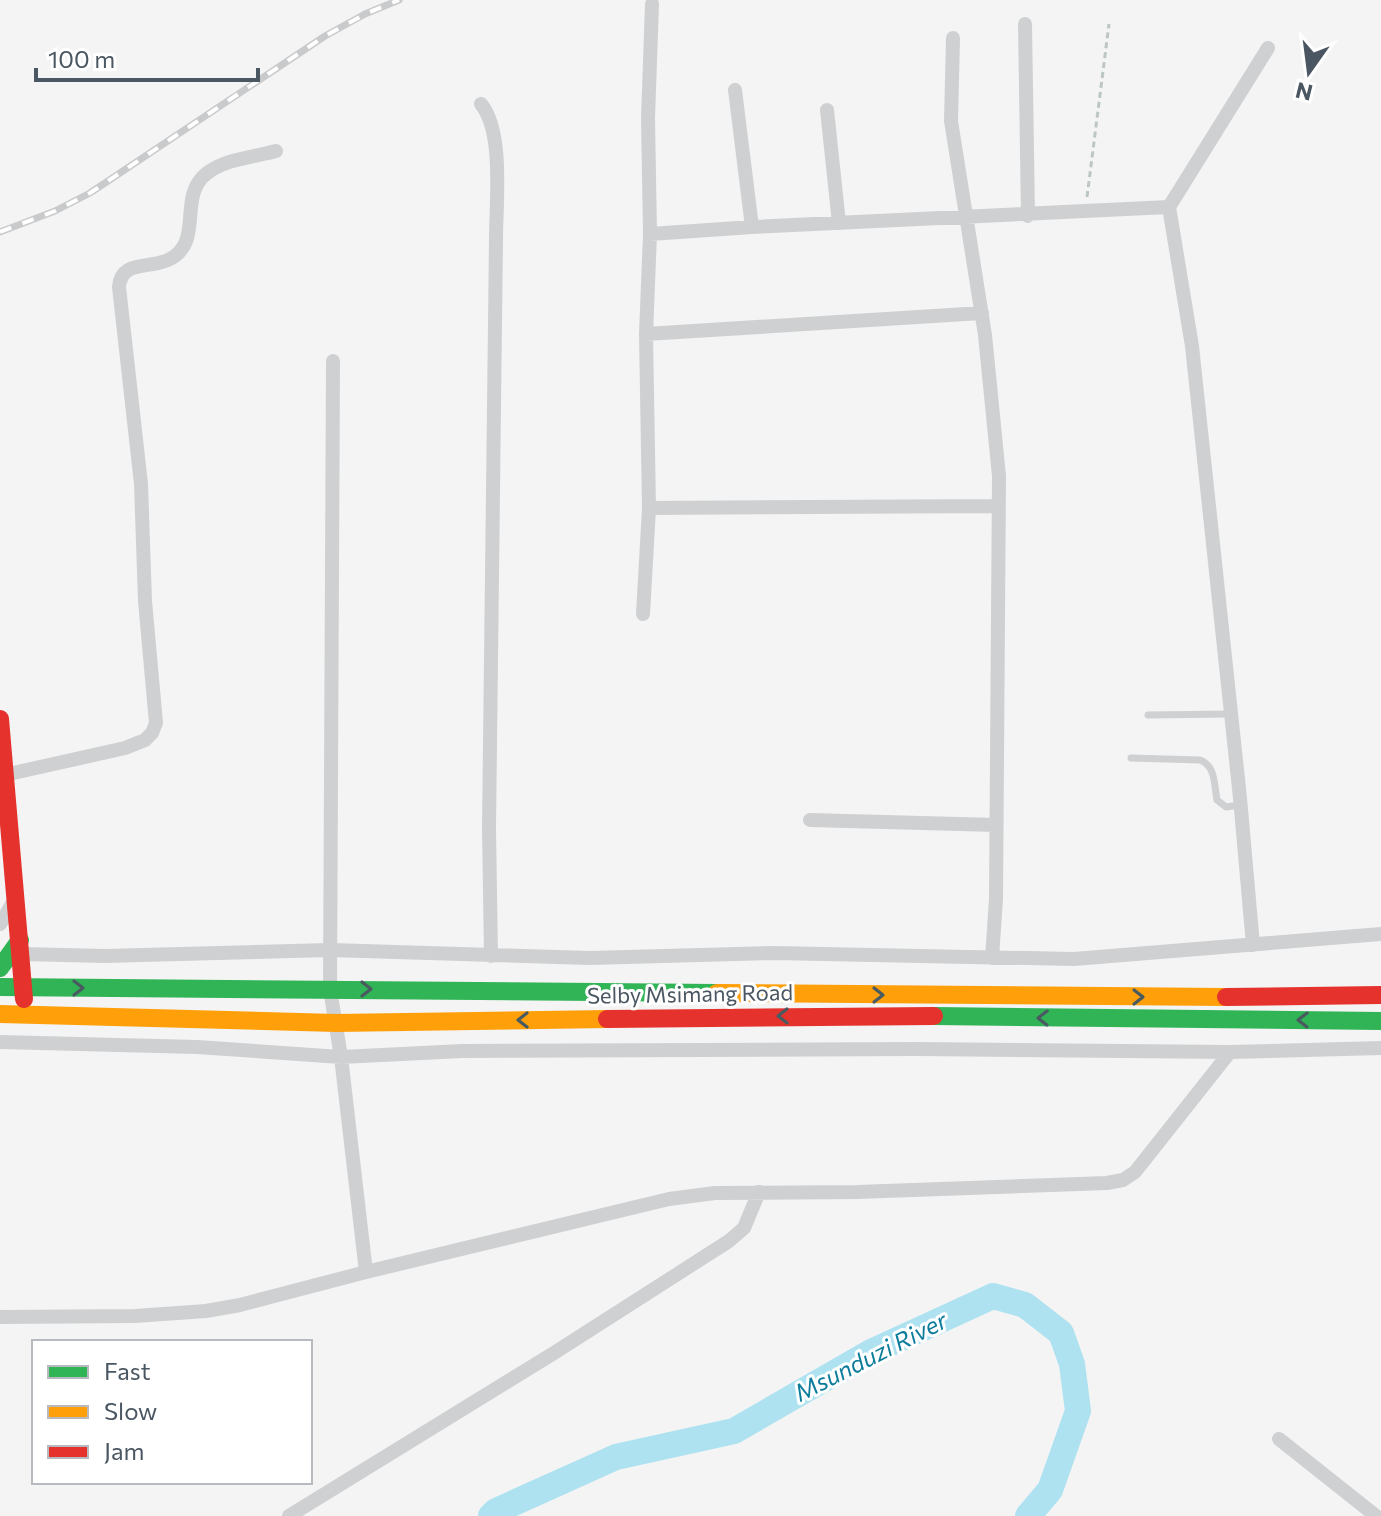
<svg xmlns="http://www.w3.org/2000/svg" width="1381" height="1516" font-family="Commissioner,sans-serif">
<rect width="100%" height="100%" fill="#f4f4f4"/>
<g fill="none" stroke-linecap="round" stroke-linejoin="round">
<!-- river -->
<path stroke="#aee2f0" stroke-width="26" d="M491,1516L496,1511L616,1457L734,1431L871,1352L993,1296L1025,1305L1061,1333L1072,1364L1078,1411L1050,1490L1028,1516"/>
<!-- path -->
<path stroke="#bcc7c4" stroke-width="3" stroke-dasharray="6 4" stroke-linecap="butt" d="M1087,197L1109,24"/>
<!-- lane -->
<path stroke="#ced0d2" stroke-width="7" d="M1148,715L1231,714
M1131,758L1200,760C1216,766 1214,785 1217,800L1226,807L1241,805"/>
<!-- street -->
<path stroke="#ced0d2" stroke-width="14" d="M1025,24L1028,216
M953,38L951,121L985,335L999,476L996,899L992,958
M735,90L752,227
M481,104C504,132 496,202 496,239L489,828L491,956
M827,110L839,223
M650,234L752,227L1169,207
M646,334L982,313
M333,361L330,989L341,1057L366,1272
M649,508L999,506
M643,614L649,508L646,334L650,234L648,118L652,4
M0,776L125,748L145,740L152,733L156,723L145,601L141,484L119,287C121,260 149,269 168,260C205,243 177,197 206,174C224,159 254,157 276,151
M810,820L996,825
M0,924L17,896
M1253,945L1240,798L1192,346L1169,207L1268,48
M22,954L105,956L330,950L590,958L774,953L1074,959L1381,934
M0,1042L197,1047L341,1057L462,1051L916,1049L1230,1052L1381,1048
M0,1317L135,1316L206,1311L240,1305L366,1272L669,1199L715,1193L857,1192L1107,1183L1123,1180L1135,1172L1230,1052
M1279,1439L1376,1516
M289,1516L554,1353L729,1241L744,1228L759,1192"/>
<!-- fast -->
<path stroke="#30b455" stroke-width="18" d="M0,968L20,940
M0,987L717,993
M934,1016L1381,1021"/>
<!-- slow -->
<path stroke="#ff9f0a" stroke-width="18" d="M717,993L1226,997
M0,1014L336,1023L607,1019"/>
<!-- jam -->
<path stroke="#e5322d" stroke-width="18" d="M0,719L24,999
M1226,997L1381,995
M607,1019L934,1016"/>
<!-- rail casing -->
<g stroke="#c9cacc" stroke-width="7">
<path id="rail" d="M0,232L55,211L90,193L325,36L365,14L399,0"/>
</g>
<!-- rail -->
<use href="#rail" stroke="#fff" stroke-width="4" stroke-dasharray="12" stroke-linecap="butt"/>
</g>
<!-- one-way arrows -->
<defs><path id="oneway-chevron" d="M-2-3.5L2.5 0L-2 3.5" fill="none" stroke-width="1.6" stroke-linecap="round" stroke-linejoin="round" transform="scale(2)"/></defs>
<g stroke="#495b60">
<use href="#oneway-chevron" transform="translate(78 988)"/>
<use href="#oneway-chevron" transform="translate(366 989)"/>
<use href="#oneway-chevron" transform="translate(878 995)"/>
<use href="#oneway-chevron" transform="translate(1138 997)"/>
<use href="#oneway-chevron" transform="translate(783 1016) rotate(179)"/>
<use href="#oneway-chevron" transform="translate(1043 1018) rotate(-179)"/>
<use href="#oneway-chevron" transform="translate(523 1020) rotate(180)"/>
<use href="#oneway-chevron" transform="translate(1303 1020) rotate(-179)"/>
</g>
<g text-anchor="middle" stroke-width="6" stroke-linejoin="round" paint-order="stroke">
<!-- street labels -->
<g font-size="22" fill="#4a5661" stroke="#fff">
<text transform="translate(690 994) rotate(-1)" y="8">Selby Msimang Road</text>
</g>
<!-- water labels -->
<g font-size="24" font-style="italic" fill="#0c7c9b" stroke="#fff">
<text transform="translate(871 1357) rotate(-27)" y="8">Msunduzi River</text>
</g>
</g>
<!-- legend -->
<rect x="32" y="1340" width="280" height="144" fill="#ffffff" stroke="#b7bbc0" stroke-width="2"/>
<rect x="48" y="1366" width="40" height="12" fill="#30b455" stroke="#b7bbc0" stroke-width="2"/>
<text x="104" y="1380" font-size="24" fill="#4a5661">Fast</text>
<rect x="48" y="1406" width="40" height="12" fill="#ff9f0a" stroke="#b7bbc0" stroke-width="2"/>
<text x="104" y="1420" font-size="24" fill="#4a5661">Slow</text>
<rect x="48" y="1446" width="40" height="12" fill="#e5322d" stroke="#b7bbc0" stroke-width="2"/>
<text x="104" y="1460" font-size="24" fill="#4a5661">Jam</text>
<!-- north arrow -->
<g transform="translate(1309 72) rotate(194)" stroke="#ffffff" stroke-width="6" paint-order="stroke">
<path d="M0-6L14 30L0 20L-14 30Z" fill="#4a5661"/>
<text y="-12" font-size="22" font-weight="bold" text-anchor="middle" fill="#4a5661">N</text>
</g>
<!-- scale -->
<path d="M36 68v12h222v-12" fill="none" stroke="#4a5661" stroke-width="4"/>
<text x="48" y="68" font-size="24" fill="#4a5661" stroke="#ffffff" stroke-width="6" paint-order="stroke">100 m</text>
</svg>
